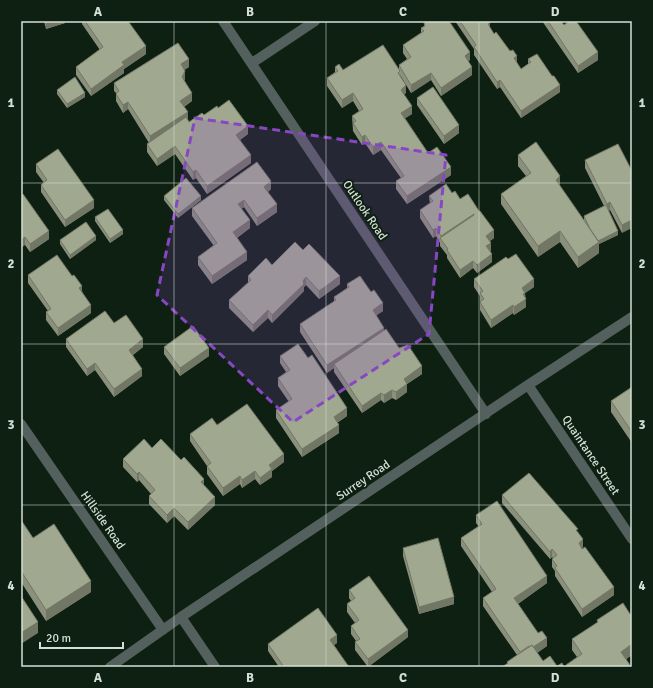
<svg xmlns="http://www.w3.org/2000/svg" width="653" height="688" font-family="Signika,sans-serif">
<rect width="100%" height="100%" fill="#0e2012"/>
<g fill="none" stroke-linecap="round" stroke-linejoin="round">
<!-- minor -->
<path stroke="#53605d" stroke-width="10" d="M223,21L486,414
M252,63L315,21
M528,385L632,539
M21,424L163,630
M181,617L215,667
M110,667L181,617L528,385L632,317"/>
</g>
<!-- wall -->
<path fill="#8a907c" d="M44,21H65V23L46,29Z
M82,21H128L146,54L124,69V73L91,96L76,75V67L100,50L82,24Z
M455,21H493L490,23V28L521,69L528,64V59L560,92L521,118L500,87L497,89L474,55V49Z
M542,21H561L564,25L598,60L578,73Z
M424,23L470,60L468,61L472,75L441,96L431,80L411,93L400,75L406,93L404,94L412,114L405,118L428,153L451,175L407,204L396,189V181L401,178L381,150L373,155L365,143L362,145L353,131L352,116L359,111L353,101L342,108L327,86V78L335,72V67L343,70H399V65L407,59L403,53V45L421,33V28L424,27Z
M189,67L184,70L185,79L184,80L192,101L184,107L189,122L218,108L248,134L240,140L251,163L207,194L196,178L193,180L175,154L157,166L147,152V144L149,143L128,109L123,113L116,101V93L114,91V83Z
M57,90L85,97L67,108L57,94Z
M417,98L459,133L444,144L417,105Z
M518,155L560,186L584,220V216L604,206L585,168V160L632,171L622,233L610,210L608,211L618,235L599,244V253L578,268L560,242L538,257L501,204V194L526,176L518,166Z
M36,164L94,208L65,227L41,192V185L44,183L36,172Z
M271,189L268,192L277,212L257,226L244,207L241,209L250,228L237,238L247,260L212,284L198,265V257L214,246L192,216V208Z
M452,193L460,199L494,238L490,241L491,251H490L492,262L477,273L473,268L460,278L447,258V255L440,246V243L436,236L433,238L420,218V210L430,204L429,196Z
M21,196L49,239L30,252L25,245Z
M164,196L201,200L178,218L164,200Z
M95,217L123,234L110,243L95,221Z
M60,240H96L70,259L60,244Z
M508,259L534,287L525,293L526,307L514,315L513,313L491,328L480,310V302H481L480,301V296L474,287V279Z
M272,265L340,284L319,299L306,285L304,287V291L272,323L268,318L253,332L229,308V300L248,283V276Z
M28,275L82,291L91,313L58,336L46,320V312L48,311L28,283Z
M347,284L383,311L376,315L384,331L422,374L407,384V392L396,400L392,398L384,403L381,400L362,413L334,372V368L327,373L300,332V324L334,302V297L347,289Z
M114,323L143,347L133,355L142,376L114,397L95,370L87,376L66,347V339Z
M164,347L209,356L180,376L164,354Z
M280,356L347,416L337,423L339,433L302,457L276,418V410L289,402L278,386V378L286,372L280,363Z
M632,387V443L611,412V401Z
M217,425L284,462L272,471V477L260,485L255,479L242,488L240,484L223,496L207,474V466L190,441V434Z
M152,448L204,486L215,505L188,530L174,516L167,523L149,504V496L151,494L139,480L137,482L123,467V459Z
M502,495L578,532L583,547L582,548L614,595L582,617L555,576V571L552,567V559L553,558L552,557L550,559L502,503Z
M476,515L547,583L518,604L547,646L537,653L543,661L557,666L564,667L507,664V662L517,655L483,606V598L492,592L461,546V538L479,527L476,523Z
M21,520L33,538L91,592L46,621L21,582Z
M403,548L454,604L419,614L403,556Z
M349,590L408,637L368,667L355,650V642L356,641L351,634V626L355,623L347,612V604L351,601L349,598Z
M632,612V655L626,659L630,667H566V665L577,657L572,650V639L597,623V620L630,614Z
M337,643L334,645L349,667H279L268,651V644Z"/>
<!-- shaded-wall -->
<path fill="#717665" d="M46,21H65V23L46,29Z
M486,21H493L490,23V30Z
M146,46V54L124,69V73L91,96V89L122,62Z
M470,52V60L465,63V56Z
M598,52V60L578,73V66Z
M517,56V64L514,58Z
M189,59V67L181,72V64Z
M472,67V75L441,96V88Z
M185,71V79L182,85V77Z
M431,73V80L411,93V85Z
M500,80V87L497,89V82Z
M406,85V93L401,97V90Z
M560,85V92L521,118V111Z
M85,93V97L67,108V104Z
M192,93V101L180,109V101Z
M353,93V101L342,108V100Z
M128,102V109L123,113V105Z
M412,106V114L401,121V113Z
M188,112V120L150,144V136Z
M459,125V133L444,144V136Z
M248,126V134L236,142V135Z
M365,135V143L362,145V137Z
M381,142V150L373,155V147Z
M175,146V154L157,166V159Z
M251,155V163L207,194V186Z
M451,167V175L407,204V196Z
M196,170V178L193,180V172Z
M560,176V187L556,180Z
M271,181V189L264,195V187Z
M201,196V200L178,218V214Z
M94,200V208L65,227V220Z
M244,200V207L238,212V204Z
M610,202V210L607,212V204Z
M277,204V212L257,226V218Z
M474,214V222L441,238V236Z
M250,220V228L233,240V232Z
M632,220V228L622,233V225Z
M436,228V236L433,238V230Z
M123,230V234L110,243V239Z
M494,230V238L486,244V236Z
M49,231V239L30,252V244Z
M560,231V242L538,257V246Z
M618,231V235L599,244V253L578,268V257L596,242Z
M96,236V240L70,259V255Z
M25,237V245L21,248V240Z
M491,243V251L486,254V246Z
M247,252V260L212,284V276Z
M492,254V262L477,273V265Z
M473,261V268L460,278V270Z
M340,276V284L319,299V291Z
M306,277V285L304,287V291L272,323V315Z
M534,279V287L525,293L526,307L514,315V307L522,288Z
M82,286V294L79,288Z
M383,303V311L373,318V310Z
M91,305V313L58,336V328Z
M513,305V313L491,328V320Z
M268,310V318L253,332V325Z
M384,328V335L334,364V368L327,373V365Z
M143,339V347L129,357V350Z
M209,348V356L180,376V368Z
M95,363V370L87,376V369Z
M422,366V374L407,384V392L396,400V392L404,379Z
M142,369V376L114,397V389Z
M392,390V398L384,403V395Z
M381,393V400L362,413V406Z
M347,408V416L334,425V417Z
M339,425V433L302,457V449Z
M284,454V462L272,471V477L260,485V478L269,465Z
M255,471V479L242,488V480Z
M139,472V480L137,482V474Z
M240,476V484L223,496V488Z
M204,479V487L201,482Z
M215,497V505L188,530V522Z
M174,508V516L167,523V515Z
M583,539V547L579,550V543Z
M552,549V557L550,559V552Z
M547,576V583L514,606V598Z
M91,581V592L46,621V610Z
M614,587V595L582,617V609Z
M454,597V604L419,614V607Z
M38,622V633L21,644V633Z
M408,630V637L368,667V659Z
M337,635V643L330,647V640Z
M547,638V646L531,657V649Z
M632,644V655L621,663V652Z"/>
<!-- building -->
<path fill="#a1a890" stroke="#717665" d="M85,21H128L146,46L122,62L124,65L91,89L76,67L103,47Z
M427,21H449L470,52L465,56L472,67L441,88L431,73L411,85L399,65L411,57L403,45L424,31L421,28L425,26L424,23Z
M460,21H489L490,23L488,24L494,34L496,32L510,51L513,50L517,56L514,58L521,69L531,62L528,59L537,54L552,76H554L560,85L521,111L500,80L497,82L474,47L476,45Z
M548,21H561L564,25L569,21H576L598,52L578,66Z
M178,43L189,59L181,64L185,71L182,77L192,93L180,101L188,112L150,136L128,102L123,105L116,94L119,91L114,83Z
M383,45L400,71L398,73L406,85L401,90L412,106L401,113L428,153L437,147L451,167L407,196L396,181L404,176L381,142L373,147L365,135L362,137L353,123L356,121L352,116L363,109L353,93L342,100L327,78L338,71L335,67L339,64L343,70Z
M75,77L85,93L67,104L57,90Z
M433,87L459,125L444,136L417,98Z
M229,100L248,126L236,135L251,155L207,186L196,170L193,172L175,146L157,159L147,144L186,117L189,122L202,113L204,115L217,106L218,108Z
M536,142L560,176L556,180L599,242L578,257L560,231L538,246L501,194L531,173L518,155Z
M618,144L632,171V220L622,225L610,202L607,204L585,160Z
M58,149L94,200L65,220L41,185L47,180L36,164Z
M257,162L271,181L264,187L277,204L257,218L244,200L238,204L250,220L233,232L247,252L212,276L198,257L217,243L192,208Z
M186,178L201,196L178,214L164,196Z
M446,184L452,193L455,191L460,199L468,194L479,211H480L494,230L486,236L491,243L486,246L492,254L477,265L473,261L460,270L447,250L448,249L440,238L474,215V214L441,236L436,228L433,230L420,210L433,201L429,196Z
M23,194L49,231L30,244L25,237L21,240V196Z
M606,205L618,231L598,241L590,229L584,216Z
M108,209L123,230L110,239L95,217Z
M86,222L96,236L70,255L60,240Z
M295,242L303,250L309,244L340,276L319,291L306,277L303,281L304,284L272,315L268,310L253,325L229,300L251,280L248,276L266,258L272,265Z
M516,254L534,279L522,288L525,293L523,294L526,299L514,307L513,305L491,320L480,302L484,299L480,293L483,291L474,279L506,257L508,259Z
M57,255L72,276L74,275L82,286L79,288L91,305L58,328L46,312L51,309L28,275Z
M360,276L371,292L374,290L383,303L373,310L384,328L327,365L300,324L336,300L334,297L349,287L347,284Z
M105,311L114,323L126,315L143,339L129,350L142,369L114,389L95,363L87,369L66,339Z
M193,326L209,348L180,368L164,347Z
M386,329L399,348L408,345L422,366L404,379L407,384L396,392L392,390L384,395L381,393L362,406L334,364Z
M298,344L308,358L312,355L347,408L334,417L339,425L302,449L276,410L292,399L278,378L290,370L280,356Z
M632,387V432L611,401Z
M247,404L284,454L269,465L272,469L260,478L255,471L242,480L240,476L223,488L207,466L211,463L190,434L212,418L217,425Z
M144,439L152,448L161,439L181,460L184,457L204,479L201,482L215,497L188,522L174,508L167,515L149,496L155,490L139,472L137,474L123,459Z
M529,473L578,529L576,530L583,539L579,543L582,549L585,547L614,587L582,609L555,568L557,566L552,559L557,555L552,549L550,552L502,495Z
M497,501L547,576L514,598L538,633L542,631L547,638L533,647L532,645L529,647V646L520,652L483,598L496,589L461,538L482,524L476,515Z
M21,520L33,538L54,524L91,581L46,610L21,571Z
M438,538L454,597L419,607L403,548Z
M369,576L408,630L368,659L355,642L360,639L351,626L359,620L347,604L355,598L349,590Z
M21,596L38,622L21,633Z
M623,603L630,614L632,612V644L621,652L630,665L627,667H568L566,665L582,654L572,639L598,622L597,620Z
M318,608L337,635L330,640L349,667H284L268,644Z
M532,645L543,661L550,656L557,666L562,663L564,667H502L508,663L507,662Z"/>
<!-- marked area -->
<path fill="#8847c2" fill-opacity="0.2" stroke="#8847c2" stroke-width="3" stroke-dasharray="8 5" stroke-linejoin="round" d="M195,118L446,155L429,334L293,422L157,295Z"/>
<!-- grid -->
<path fill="none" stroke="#d4dfd6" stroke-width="1" stroke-opacity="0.55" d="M174,21V667M326,21V667M479,21V667M21,183H632M21,344H632M21,505H632"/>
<g text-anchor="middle" stroke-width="4" stroke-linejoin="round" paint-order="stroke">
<!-- street labels -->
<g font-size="12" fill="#d4dfd6" stroke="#0e2012">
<text transform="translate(365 210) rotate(56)" y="4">Outlook Road</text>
<text transform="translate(591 455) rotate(56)" y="4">Quaintance Street</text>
<text transform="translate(363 480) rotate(-34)" y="4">Surrey Road</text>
<text transform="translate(103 520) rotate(55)" y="4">Hillside Road</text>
</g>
</g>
<!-- border -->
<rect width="653" height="688" fill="none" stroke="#0e2012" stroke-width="44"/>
<!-- scale -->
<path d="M40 642v6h83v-6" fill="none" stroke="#d4dfd6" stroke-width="2"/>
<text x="46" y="642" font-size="12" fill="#d4dfd6" stroke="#0e2012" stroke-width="3" paint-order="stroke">20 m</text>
<rect x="22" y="22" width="609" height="644" fill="none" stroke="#d4dfd6" stroke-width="1.5"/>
<g font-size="13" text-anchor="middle" font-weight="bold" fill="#d4dfd6">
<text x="98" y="16">A</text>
<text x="250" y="16">B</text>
<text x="403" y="16">C</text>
<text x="555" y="16">D</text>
<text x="11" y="107">1</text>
<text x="642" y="107">1</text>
<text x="11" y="268">2</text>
<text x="642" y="268">2</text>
<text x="11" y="429">3</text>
<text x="642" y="429">3</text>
<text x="11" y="590">4</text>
<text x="642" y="590">4</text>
<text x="98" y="682">A</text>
<text x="250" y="682">B</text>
<text x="403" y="682">C</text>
<text x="555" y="682">D</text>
</g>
</svg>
